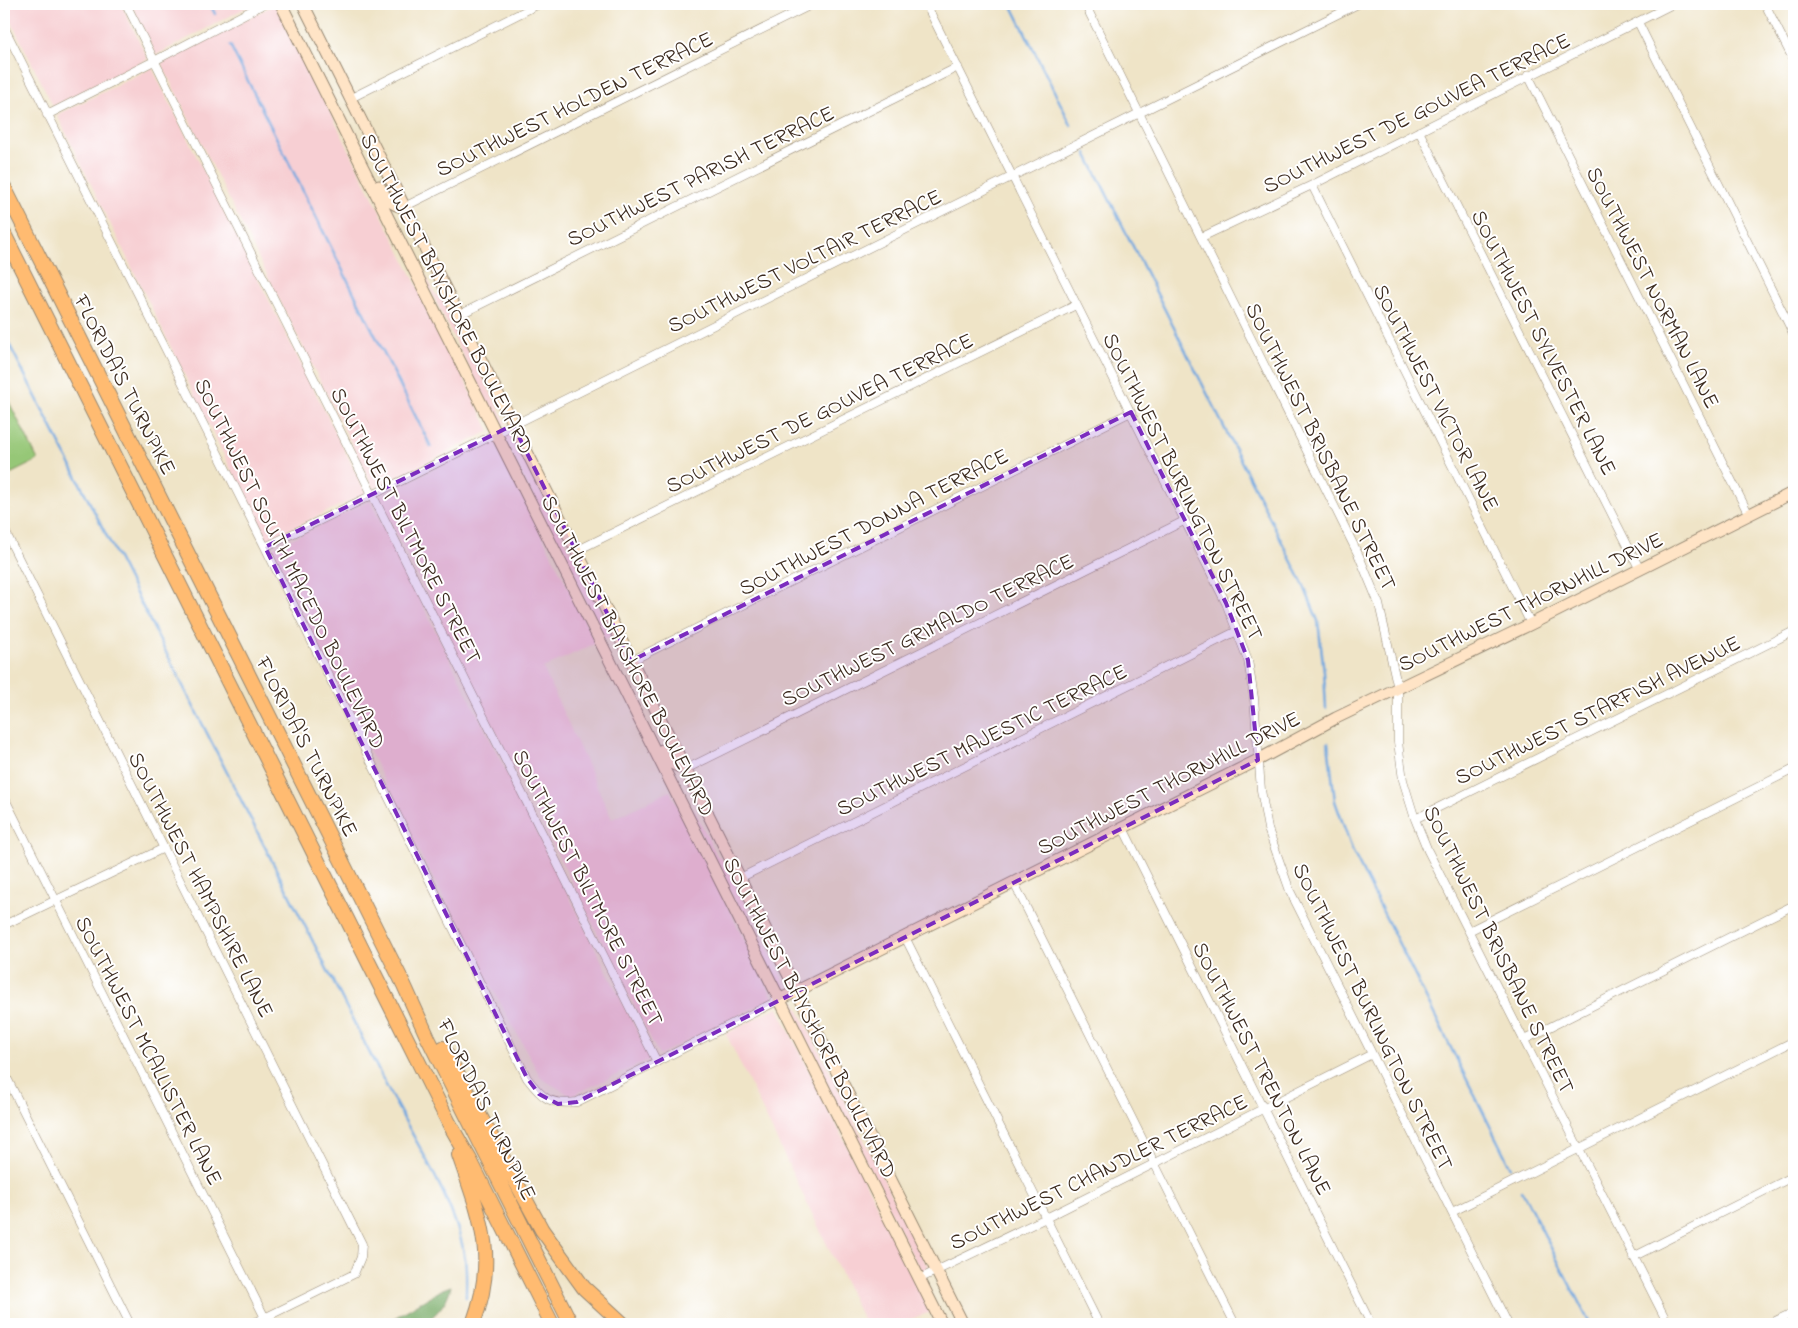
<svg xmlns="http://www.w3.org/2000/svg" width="1798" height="1328" font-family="'Indie Flower',sans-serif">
<rect width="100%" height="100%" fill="#fff"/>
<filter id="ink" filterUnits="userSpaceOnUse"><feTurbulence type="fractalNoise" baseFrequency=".02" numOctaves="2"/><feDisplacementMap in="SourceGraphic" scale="10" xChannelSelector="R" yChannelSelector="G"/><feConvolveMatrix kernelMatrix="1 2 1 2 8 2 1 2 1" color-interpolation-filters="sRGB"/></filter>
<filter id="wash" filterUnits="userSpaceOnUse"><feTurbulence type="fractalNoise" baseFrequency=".0096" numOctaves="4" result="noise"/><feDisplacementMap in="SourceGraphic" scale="20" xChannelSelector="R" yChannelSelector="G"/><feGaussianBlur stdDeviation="1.12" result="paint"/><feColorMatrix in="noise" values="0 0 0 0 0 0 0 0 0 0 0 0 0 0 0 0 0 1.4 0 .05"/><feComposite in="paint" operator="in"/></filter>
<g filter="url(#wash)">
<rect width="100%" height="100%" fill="#efe4c7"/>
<!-- built -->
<path fill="#f7cfd3" d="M4,4H121L148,59L53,106L4,7Z
M131,4H253L156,55Z
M276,4L490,431L374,489L161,63Z
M152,68L366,493L266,541L57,115Z
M399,227L402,229L435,294L443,299L506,423L498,427Z
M510,432L613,635L604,639L502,435Z
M494,440L596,643L543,668L612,819L670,791L773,998L659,1055L378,497Z
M370,501L651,1059L571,1096L541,1078L418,850L271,549Z
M688,807L694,810L717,856L723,860L788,990L781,994Z
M793,999L929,1269L921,1273L785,1003Z
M777,1007L931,1312L896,1324H866L862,1318L726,1034Z"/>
<!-- green -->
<path fill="#96c777" stroke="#68784a" d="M4,392L38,460L4,477Z"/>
<!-- forest -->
<path fill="#78ac68" stroke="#5a6b43" d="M451,1286C448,1301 435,1319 420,1324C409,1327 395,1324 384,1324L443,1289Z"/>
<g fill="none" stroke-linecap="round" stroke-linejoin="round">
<!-- stream -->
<path stroke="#71a7df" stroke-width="2.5" d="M210,4L215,14
M1011,4L1071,125
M230,45L431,447
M1086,153L1304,586L1318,621L1324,672L1326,708
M4,334L391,1095C416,1143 457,1205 465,1259C467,1271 466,1285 466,1297
M1328,743L1335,801L1353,852L1511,1168
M1522,1191L1590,1324"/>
</g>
</g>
<g filter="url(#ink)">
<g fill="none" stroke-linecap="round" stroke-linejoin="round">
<!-- street casing -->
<g stroke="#958772" stroke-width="9">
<path id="street" d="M126,4L657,1062
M926,4L1226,603L1248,660L1254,698L1261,790L1268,829L1290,891L1508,1324
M1085,4L1359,556L1379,604L1398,689V742L1403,780L1415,819L1428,851L1668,1324
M1765,4L1794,61
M1638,22L1794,335
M4,27L265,547L527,1078C543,1099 550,1105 577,1102L779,1000
M1528,75L1749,515
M349,99L539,4
M47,115L154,61L264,4
M1419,131L1640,570
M1312,185L1531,624
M404,207L813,4
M1202,237L1312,185L1673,4
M459,315L958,67
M4,529L362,1244L361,1257L354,1274L252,1324
M265,547L401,481L1358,4
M576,551L1076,305
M631,661L1131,412
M686,769L1184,521
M4,797L265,1318
M1415,819L1794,631
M1123,828L1371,1324
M740,878L1237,631
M1014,883L1235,1324
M4,925L164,848
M1469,931L1794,769
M905,937L1099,1324
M1524,1040L1794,905
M4,1072L130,1324
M1452,1212L1794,1041
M1633,1257L1794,1176
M919,1279L1046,1218L1372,1054
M1769,1324L1794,1312"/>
</g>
<!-- secondary casing -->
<g stroke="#958772" stroke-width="13">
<path id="secondary" d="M281,4L942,1324
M303,4L963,1324
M379,186C384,196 392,206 404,207
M662,750C667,762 673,765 686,769
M779,1000L1258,760L1336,718L1531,624L1794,492"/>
</g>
<!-- highway casing -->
<g stroke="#958772" stroke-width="16">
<path id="highway" d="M4,187L404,985L428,1038L571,1324
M4,234L449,1123L470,1160L552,1324
M443,1048L542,1230L584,1288L623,1324
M459,1155C481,1219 498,1257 473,1324"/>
</g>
<!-- street -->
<use href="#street" stroke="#fff" stroke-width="8"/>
<!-- secondary -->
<use href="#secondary" stroke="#ffe4c6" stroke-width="11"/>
<!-- highway -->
<use href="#highway" stroke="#ffbb71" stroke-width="14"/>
</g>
</g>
<!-- marked area -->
<path fill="#7b2cbf" fill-opacity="0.2" stroke="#7b2cbf" stroke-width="4" stroke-dasharray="10 6" stroke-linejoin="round" d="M1131,412L1226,603L1248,660L1258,760L577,1102L558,1104L539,1094L527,1078L265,547L513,425L631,661Z"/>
<g text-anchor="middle" stroke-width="4" stroke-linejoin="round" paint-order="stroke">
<!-- street labels -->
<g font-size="22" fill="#3b2a1e" stroke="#fff">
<text transform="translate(574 103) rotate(-26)" y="8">SOUTHWEST HOLDEN TERRACE</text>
<text transform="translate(1416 112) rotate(-26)" y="8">SOUTHWEST DE GOUVEA TERRACE</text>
<text transform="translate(700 175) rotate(-26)" y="8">SOUTHWEST PARISH TERRACE</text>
<text transform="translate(804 260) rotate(-26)" y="8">SOUTHWEST VOLTAIR TERRACE</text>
<text transform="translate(1654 287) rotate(63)" y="8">SOUTHWEST NORMAN LANE</text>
<text transform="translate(448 293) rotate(63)" y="8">SOUTHWEST BAYSHORE BOULEVARD</text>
<text transform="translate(1545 342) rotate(63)" y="8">SOUTHWEST SYLVESTER LANE</text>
<text transform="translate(126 384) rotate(63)" y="8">FLORIDA'S TURNPIKE</text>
<text transform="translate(1437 397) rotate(63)" y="8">SOUTHWEST VICTOR LANE</text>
<text transform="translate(819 412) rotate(-26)" y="8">SOUTHWEST DE GOUVEA TERRACE</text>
<text transform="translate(1322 446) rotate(64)" y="8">SOUTHWEST BRISBANE STREET</text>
<text transform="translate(1184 486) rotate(64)" y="8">SOUTHWEST BURLINGTON STREET</text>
<text transform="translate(873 521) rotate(-27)" y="8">SOUTHWEST DONNA TERRACE</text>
<text transform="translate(407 525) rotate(63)" y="8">SOUTHWEST BILTMORE STREET</text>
<text transform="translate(291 563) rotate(64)" y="8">SOUTHWEST SOUTH MACEDO BOULEVARD</text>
<text transform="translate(1530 601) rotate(-26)" y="8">SOUTHWEST THORNHILL DRIVE</text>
<text transform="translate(927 629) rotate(-26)" y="8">SOUTHWEST GRIMALDO TERRACE</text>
<text transform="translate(629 655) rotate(63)" y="8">SOUTHWEST BAYSHORE BOULEVARD</text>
<text transform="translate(1597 709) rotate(-26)" y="8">SOUTHWEST STARFISH AVENUE</text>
<text transform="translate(981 739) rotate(-26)" y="8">SOUTHWEST MAJESTIC TERRACE</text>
<text transform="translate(308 746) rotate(63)" y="8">FLORIDA'S TURNPIKE</text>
<text transform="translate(1168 782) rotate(-27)" y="8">SOUTHWEST THORNHILL DRIVE</text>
<text transform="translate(202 884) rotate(63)" y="8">SOUTHWEST HAMPSHIRE LANE</text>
<text transform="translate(589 887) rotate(63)" y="8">SOUTHWEST BILTMORE STREET</text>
<text transform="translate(1500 949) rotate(64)" y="8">SOUTHWEST BRISBANE STREET</text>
<text transform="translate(1374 1016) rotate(64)" y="8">SOUTHWEST BURLINGTON STREET</text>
<text transform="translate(811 1017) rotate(63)" y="8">SOUTHWEST BAYSHORE BOULEVARD</text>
<text transform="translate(150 1050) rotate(63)" y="8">SOUTHWEST MCALLISTER LANE</text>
<text transform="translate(1263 1068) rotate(63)" y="8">SOUTHWEST TRENTON LANE</text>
<text transform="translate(488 1109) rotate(64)" y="8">FLORIDA'S TURNPIKE</text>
<text transform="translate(1098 1171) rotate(-26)" y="8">SOUTHWEST CHANDLER TERRACE</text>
</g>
</g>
<!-- margin -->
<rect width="1798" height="1328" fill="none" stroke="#fff" stroke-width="20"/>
</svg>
